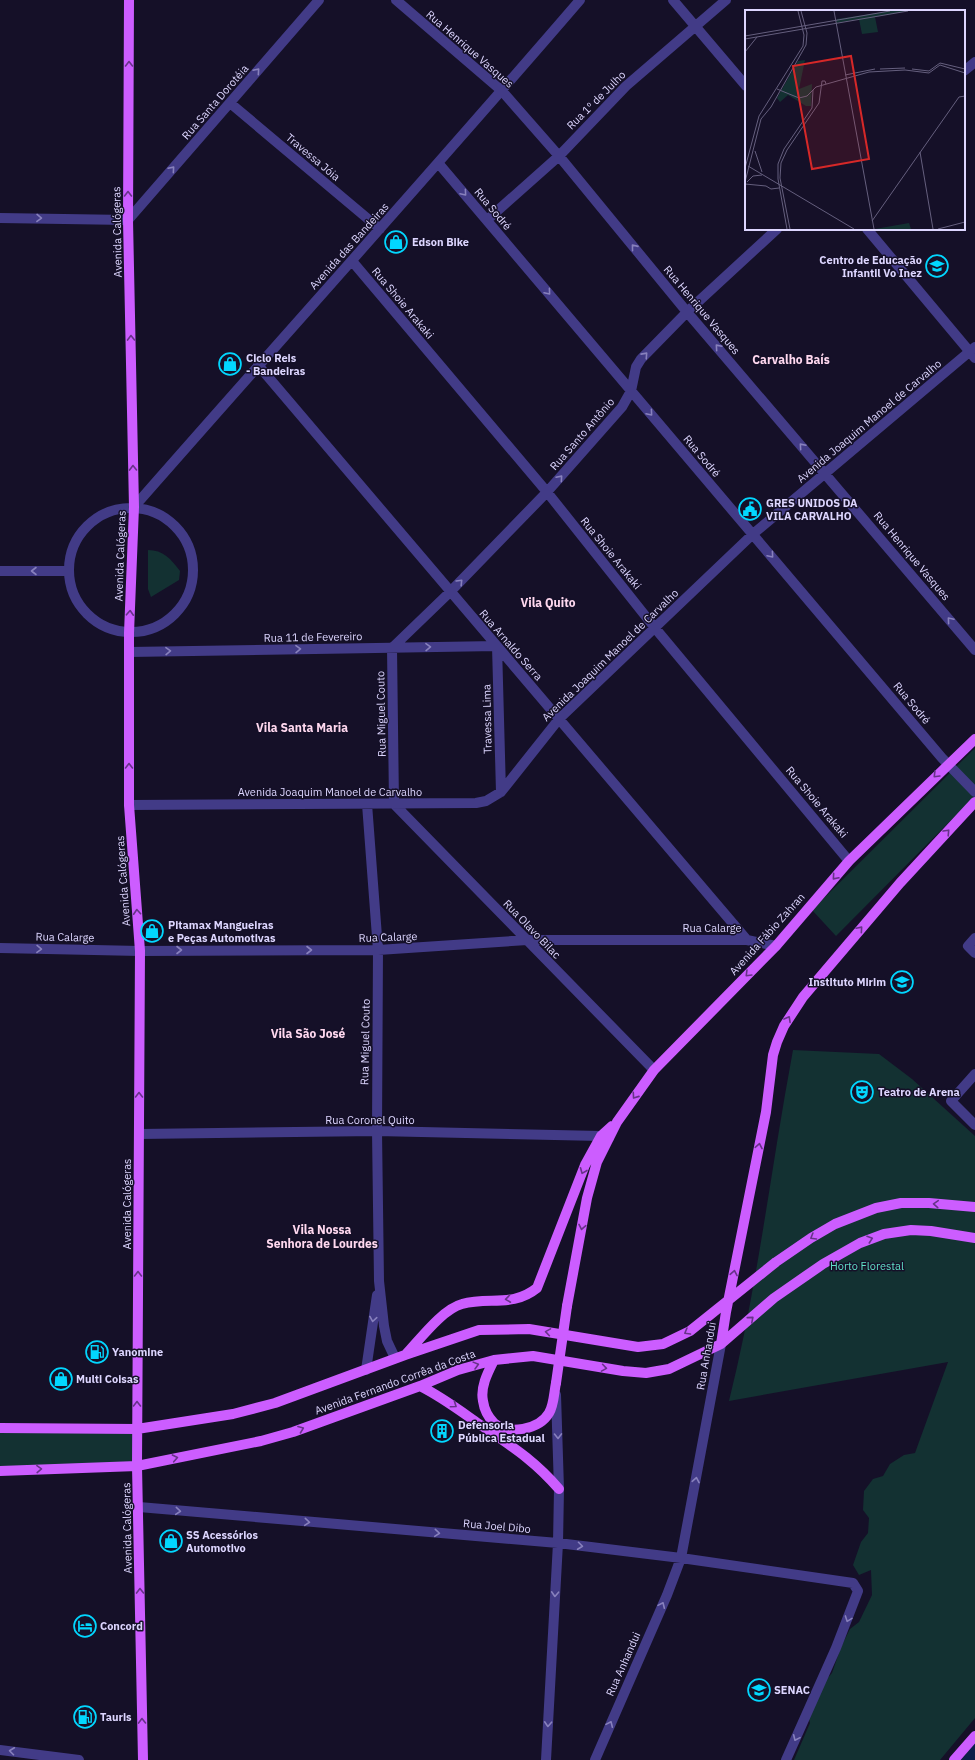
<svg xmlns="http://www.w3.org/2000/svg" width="975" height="1760" font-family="'IBM Plex Sans',sans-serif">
<rect width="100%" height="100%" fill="#151028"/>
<!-- green -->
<path fill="#133132" d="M148,550C163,550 171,559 180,571L179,580L151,597L148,589Z
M975,748V796L836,936L812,910Z
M793,1050L879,1054L912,1079L975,1136V1718L940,1760H794L810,1723L808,1715L820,1687L832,1673L841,1647L850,1629L859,1622L872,1595L871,1570L859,1575L853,1565L861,1542L868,1533L869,1518L863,1510L864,1491L873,1479L883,1476L890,1464L904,1455L915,1453L948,1362L729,1401C758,1285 771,1167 793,1050Z
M0,1428L137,1429V1466L0,1471Z"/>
<!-- water -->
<path fill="#0c204a" d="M975,1743V1760H961Z"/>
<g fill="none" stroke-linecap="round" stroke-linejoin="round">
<!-- minor -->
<path stroke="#423b87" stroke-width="10" d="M396,0L502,91L559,156L687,312L975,650
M673,0L746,86
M964,71L975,62
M230,103L380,229
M439,164L942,758L975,792
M0,218L128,220L319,0
M487,220L559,156L626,86L726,0
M867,229L975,358
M352,261L547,492L655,628L849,861
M258,365C420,558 584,749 747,940
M134,507C282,338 433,171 580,0
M69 570a62 62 0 1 1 124 0a62 62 0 1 1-124 0Z
M0,571H68
M129,652L497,646L501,792
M367,804L378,950L377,1131L379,1281L384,1326L387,1341L395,1358
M394,804L392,648L449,593L547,492L622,407L631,391L636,367L641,359L687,312L777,229
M394,804L654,1070
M129,805L476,803L486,801L501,792L559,719L753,534L975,347
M975,938L968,946L975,953
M0,948L140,951L378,950L527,940H747L776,946
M975,1074L951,1101L975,1125
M139,1134L377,1131L601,1136L609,1138
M366,1370L377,1295
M139,1507L558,1543L681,1558L853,1583L858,1591L836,1648L786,1760
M0,1750L79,1760
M546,1760L558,1543L559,1489L556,1395
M595,1760L667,1595L681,1558L721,1344"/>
<!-- major -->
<path stroke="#cc5dff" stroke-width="10" d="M129,0L128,220L134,507L129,633V805L140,951L137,1466L143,1760
M567,1306L587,1198L597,1162L617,1122L654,1070L776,946L849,861L975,739
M721,1344L726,1312L766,1112L773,1055L777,1042L784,1026L803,997L900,883L975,802
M407,1353C421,1338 443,1309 462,1304C489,1296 512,1308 537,1288L585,1165L601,1136L612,1126
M494,1360C488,1372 480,1387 483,1401C484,1408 488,1417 494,1423C508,1435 539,1430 549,1413C554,1405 554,1392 556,1383
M420,1386C442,1397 459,1410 479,1424C511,1446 533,1459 559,1489
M0,1428L137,1429L233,1414L275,1403L405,1355L479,1330L529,1329L638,1347L663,1344L690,1331L776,1262L811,1238L835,1224L876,1208L901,1203H929L975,1207
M0,1471L137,1466L261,1441L293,1432L420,1386L458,1370L494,1360L533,1356L623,1371L646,1373L669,1369L721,1344L774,1298L823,1264L860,1243L884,1234L911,1230L931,1231L975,1238
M954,1760L975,1736"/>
<!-- major-bridge -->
<path stroke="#cc5dff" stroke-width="10" d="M556,1383L567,1306"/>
</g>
<!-- one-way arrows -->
<defs><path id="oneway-chevron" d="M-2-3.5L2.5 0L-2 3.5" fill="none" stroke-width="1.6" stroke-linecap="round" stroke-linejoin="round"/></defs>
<g stroke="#673389">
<use href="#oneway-chevron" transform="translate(129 64) rotate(-90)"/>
<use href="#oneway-chevron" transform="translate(128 194) rotate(-90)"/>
<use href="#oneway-chevron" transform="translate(131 338) rotate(-91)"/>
<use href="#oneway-chevron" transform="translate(133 468) rotate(-91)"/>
<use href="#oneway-chevron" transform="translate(130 613) rotate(-87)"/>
<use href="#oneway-chevron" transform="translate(129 766) rotate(-90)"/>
<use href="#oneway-chevron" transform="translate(936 775) rotate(135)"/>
<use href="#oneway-chevron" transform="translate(947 832) rotate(-47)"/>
<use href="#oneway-chevron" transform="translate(835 877) rotate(131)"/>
<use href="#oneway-chevron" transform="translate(137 912) rotate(-94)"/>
<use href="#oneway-chevron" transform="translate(860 929) rotate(-49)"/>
<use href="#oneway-chevron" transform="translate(748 974) rotate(135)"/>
<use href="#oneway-chevron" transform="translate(788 1019) rotate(-61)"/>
<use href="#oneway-chevron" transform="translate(139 1095) rotate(-90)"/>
<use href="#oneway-chevron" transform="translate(635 1096) rotate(125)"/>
<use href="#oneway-chevron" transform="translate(759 1146) rotate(-79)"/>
<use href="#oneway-chevron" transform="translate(583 1171) rotate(112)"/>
<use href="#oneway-chevron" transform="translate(936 1204) rotate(-176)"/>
<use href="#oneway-chevron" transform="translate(582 1227) rotate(101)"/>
<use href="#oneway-chevron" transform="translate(813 1237) rotate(149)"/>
<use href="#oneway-chevron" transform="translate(870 1239) rotate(-19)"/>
<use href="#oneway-chevron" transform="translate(734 1273) rotate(-79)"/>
<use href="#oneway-chevron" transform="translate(138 1274) rotate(-90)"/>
<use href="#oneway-chevron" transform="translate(508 1299) rotate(172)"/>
<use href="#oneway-chevron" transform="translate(751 1319) rotate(-41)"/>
<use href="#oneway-chevron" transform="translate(548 1332) rotate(-171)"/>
<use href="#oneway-chevron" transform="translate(687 1332) rotate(150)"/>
<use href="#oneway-chevron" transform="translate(476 1365) rotate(-15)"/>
<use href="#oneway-chevron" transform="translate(604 1368) rotate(9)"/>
<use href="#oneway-chevron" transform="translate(137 1404) rotate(-90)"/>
<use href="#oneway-chevron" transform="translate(454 1405) rotate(35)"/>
<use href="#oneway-chevron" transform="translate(301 1429) rotate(-21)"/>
<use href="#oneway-chevron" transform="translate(175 1458) rotate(-11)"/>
<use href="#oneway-chevron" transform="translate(39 1469) rotate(-2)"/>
<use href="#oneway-chevron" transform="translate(140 1591) rotate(-91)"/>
<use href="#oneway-chevron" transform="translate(142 1721) rotate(-91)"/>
</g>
<g stroke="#8881bd">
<use href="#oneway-chevron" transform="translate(257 71) rotate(-49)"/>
<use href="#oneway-chevron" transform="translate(172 169) rotate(-49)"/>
<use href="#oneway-chevron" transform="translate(464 193) rotate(50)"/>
<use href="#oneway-chevron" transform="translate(39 218) rotate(1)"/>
<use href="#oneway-chevron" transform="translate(634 247) rotate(-129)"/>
<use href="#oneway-chevron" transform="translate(548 292) rotate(50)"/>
<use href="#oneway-chevron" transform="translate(718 347) rotate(-131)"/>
<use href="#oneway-chevron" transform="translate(645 355) rotate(-48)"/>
<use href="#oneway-chevron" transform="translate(650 413) rotate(50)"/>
<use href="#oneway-chevron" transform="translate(802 446) rotate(-131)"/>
<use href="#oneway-chevron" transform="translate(560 478) rotate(-49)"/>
<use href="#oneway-chevron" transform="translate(771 555) rotate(50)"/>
<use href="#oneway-chevron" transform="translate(34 571) rotate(-180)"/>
<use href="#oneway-chevron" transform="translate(460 582) rotate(-46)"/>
<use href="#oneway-chevron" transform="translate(950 620) rotate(-130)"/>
<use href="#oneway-chevron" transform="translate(428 647) rotate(-1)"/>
<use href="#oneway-chevron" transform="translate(298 649) rotate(-1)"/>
<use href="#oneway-chevron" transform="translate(168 651) rotate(-1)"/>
<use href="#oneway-chevron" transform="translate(39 949) rotate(1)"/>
<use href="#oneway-chevron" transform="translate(179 950)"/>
<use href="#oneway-chevron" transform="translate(309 950)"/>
<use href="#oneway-chevron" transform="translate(373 1319) rotate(99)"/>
<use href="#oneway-chevron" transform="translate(558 1436) rotate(89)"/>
<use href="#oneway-chevron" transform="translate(696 1480) rotate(-80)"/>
<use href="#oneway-chevron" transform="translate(178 1511) rotate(5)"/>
<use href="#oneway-chevron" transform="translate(307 1522) rotate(5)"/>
<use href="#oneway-chevron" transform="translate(437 1533) rotate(5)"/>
<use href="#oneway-chevron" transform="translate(580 1546) rotate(7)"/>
<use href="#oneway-chevron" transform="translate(555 1594) rotate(93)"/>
<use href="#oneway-chevron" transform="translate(662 1605) rotate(-66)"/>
<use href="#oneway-chevron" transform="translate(848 1619) rotate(110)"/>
<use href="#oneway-chevron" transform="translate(548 1724) rotate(93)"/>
<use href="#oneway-chevron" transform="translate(610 1724) rotate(-66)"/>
<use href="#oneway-chevron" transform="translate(796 1738) rotate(114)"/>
<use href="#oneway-chevron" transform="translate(12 1751) rotate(-173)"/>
</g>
<!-- icons -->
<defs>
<g id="shop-ring" transform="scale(1.15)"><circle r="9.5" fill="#151028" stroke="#02d7ff" stroke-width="1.5"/><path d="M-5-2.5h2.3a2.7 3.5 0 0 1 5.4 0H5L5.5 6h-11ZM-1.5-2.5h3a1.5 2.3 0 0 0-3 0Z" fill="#02d7ff"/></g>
<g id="school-ring" transform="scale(1.15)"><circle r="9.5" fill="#151028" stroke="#02d7ff" stroke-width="1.5"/><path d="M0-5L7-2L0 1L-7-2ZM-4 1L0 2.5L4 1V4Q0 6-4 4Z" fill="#02d7ff"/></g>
<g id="civic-ring" transform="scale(1.15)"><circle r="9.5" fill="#151028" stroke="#02d7ff" stroke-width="1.5"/><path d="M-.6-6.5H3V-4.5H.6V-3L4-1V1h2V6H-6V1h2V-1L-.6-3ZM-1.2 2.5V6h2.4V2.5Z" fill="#02d7ff"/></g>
<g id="theatre-ring" transform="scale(1.15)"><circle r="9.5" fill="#151028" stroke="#02d7ff" stroke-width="1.5"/><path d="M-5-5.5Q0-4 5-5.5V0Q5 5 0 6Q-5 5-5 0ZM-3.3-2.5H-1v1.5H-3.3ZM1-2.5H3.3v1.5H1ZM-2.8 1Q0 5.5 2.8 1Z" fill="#02d7ff"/></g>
<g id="fuel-ring" transform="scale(1.15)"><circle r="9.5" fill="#151028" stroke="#02d7ff" stroke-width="1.5"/><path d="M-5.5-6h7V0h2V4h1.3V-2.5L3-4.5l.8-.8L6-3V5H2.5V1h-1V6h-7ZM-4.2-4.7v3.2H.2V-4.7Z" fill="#02d7ff"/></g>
<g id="building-ring" transform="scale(1.15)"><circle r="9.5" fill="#151028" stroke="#02d7ff" stroke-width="1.5"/><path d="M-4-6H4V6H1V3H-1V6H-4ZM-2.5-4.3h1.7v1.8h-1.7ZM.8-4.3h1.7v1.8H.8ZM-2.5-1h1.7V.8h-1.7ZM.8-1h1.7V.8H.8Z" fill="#02d7ff"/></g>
<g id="hotel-ring" transform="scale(1.15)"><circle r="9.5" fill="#151028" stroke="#02d7ff" stroke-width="1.5"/><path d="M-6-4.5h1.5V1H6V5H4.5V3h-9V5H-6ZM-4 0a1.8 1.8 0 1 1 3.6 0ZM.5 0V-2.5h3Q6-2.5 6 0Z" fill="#02d7ff"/></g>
<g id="university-ring" transform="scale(1.15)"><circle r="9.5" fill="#151028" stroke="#02d7ff" stroke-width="1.5"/><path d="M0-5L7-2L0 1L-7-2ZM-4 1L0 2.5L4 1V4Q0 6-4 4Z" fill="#02d7ff"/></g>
</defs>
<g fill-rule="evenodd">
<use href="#shop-ring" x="396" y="242"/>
<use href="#school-ring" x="937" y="266"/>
<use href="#shop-ring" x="230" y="364"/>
<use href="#civic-ring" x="750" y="509"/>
<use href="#shop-ring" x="152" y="931"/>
<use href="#school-ring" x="902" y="982"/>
<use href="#theatre-ring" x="862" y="1092"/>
<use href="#fuel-ring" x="97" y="1352"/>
<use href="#shop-ring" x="61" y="1379"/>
<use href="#building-ring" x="442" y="1431"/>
<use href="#shop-ring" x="171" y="1541"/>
<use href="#hotel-ring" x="85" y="1626"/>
<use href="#university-ring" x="759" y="1690"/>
<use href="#fuel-ring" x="85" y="1717"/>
</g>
<g text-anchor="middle" stroke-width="3" stroke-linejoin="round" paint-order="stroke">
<!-- street labels -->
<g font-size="11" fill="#ddd6ff" stroke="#151028">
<text transform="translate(470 49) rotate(41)" y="4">Rua Henrique Vasques</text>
<text transform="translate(596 100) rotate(-45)" y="4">Rua 1º de Julho</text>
<text transform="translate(215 102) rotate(-49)" y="4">Rua Santa Dorotéia</text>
<text transform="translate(313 157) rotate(40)" y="4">Travessa Jóia</text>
<text transform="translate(493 209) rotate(50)" y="4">Rua Sodré</text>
<text transform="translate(117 232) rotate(-91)" y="4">Avenida Calógeras</text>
<text transform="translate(349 246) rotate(-48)" y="4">Avenida das Bandeiras</text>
<text transform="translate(403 303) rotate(50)" y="4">Rua Shoie Arakaki</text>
<text transform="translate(702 310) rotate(50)" y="4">Rua Henrique Vasques</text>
<text transform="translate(869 421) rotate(-40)" y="4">Avenida Joaquim Manoel de Carvalho</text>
<text transform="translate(582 434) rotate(-49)" y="4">Rua Santo Antônio</text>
<text transform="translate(702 456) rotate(50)" y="4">Rua Sodré</text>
<text transform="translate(611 553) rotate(51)" y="4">Rua Shoie Arakaki</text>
<text transform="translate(120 556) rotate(-88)" y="4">Avenida Calógeras</text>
<text transform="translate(912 556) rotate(50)" y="4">Rua Henrique Vasques</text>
<text transform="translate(313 637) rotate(-1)" y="4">Rua 11 de Fevereiro</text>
<text transform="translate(511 645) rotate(49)" y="4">Rua Arnaldo Serra</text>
<text transform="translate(610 655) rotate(-44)" y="4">Avenida Joaquim Manoel de Carvalho</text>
<text transform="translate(912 703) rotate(50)" y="4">Rua Sodré</text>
<text transform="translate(381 714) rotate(-91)" y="4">Rua Miguel Couto</text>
<text transform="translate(487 719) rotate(-91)" y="4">Travessa Lima</text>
<text x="330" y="796">Avenida Joaquim Manoel de Carvalho</text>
<text transform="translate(817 802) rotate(50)" y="4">Rua Shoie Arakaki</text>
<text transform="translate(123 881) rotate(-94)" y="4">Avenida Calógeras</text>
<text x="712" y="932">Rua Calarge</text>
<text transform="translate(532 929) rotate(46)" y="4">Rua Olavo Bilac</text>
<text transform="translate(767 934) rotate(-48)" y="4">Avenida Fábio Zahran</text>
<text transform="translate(65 937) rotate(1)" y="4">Rua Calarge</text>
<text transform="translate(388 937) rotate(-2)" y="4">Rua Calarge</text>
<text transform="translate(365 1042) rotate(-89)" y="4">Rua Miguel Couto</text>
<text x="370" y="1124">Rua Coronel Quito</text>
<text transform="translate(127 1204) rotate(-90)" y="4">Avenida Calógeras</text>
<text transform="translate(706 1356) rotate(-80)" y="4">Rua Anhandui</text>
<text transform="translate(395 1382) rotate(-20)" y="4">Avenida Fernando Corrêa da Costa</text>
<text transform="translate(497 1526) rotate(5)" y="4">Rua Joel Dibo</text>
<text transform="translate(127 1528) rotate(-91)" y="4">Avenida Calógeras</text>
<text transform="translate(623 1664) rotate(-66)" y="4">Rua Anhandui</text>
</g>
<!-- poi labels -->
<g font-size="11" font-weight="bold" fill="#ddd6ff" stroke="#151028" text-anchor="start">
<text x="412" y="246">Edson Bike</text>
<text x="922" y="264" text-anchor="end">Centro de Educação<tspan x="922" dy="13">Infantil Vo Inez</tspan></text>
<text x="246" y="362">Ciclo Reis<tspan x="246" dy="13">- Bandeiras</tspan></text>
<text x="766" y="507">GRES UNIDOS DA<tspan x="766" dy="13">VILA CARVALHO</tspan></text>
<text x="168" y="929">Pitamax Mangueiras<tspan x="168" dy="13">e Peças Automotivas</tspan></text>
<text x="886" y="986" text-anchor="end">Instituto Mirim</text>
<text x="878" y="1096">Teatro de Arena</text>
<text x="112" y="1356">Yanomine</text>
<text x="76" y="1383">Multi Coisas</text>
<text x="458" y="1429">Defensoria<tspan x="458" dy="13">Pública Estadual</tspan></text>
<text x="186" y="1539">SS Acessórios<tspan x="186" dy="13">Automotivo</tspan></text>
<text x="100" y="1630">Concord</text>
<text x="774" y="1694">SENAC</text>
<text x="100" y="1721">Tauris</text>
</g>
<!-- park labels -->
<g font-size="11" fill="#61e1c8" stroke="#151028">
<text x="867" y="1270">Horto Florestal</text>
</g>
<!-- neighbourhood labels -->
<g font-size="12" font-weight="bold" fill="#ffd8ef" stroke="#151028">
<text x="791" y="364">Carvalho Baís</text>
<text x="548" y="607">Vila Quito</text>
<text x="302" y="732">Vila Santa Maria</text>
<text x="308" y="1038">Vila São José</text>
<text x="322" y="1234">Vila Nossa<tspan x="322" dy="14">Senhora de Lourdes</tspan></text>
</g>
</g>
<!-- overview -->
<g transform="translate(745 10)">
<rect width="220" height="220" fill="#151028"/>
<path d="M145,1H163L130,7L133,22L117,24L114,9L91,13L92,9ZM60,50L54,79L67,74L66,96H61L43,85L35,92L32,88L53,51ZM164,213L166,219H130Z" fill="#133132"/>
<path fill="none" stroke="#655f7e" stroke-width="1" d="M89,1L129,219M0,26L145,1M0,29L163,1M0,42L12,27M135,59L160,58M167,59L184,61L195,53L220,59M100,65L130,59M32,79L54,88L62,86L71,77L124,62L160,60L184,63L195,55L220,63M10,141L17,162M175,142L188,219M3,156L109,219M0,158L14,106L58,36L59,25L53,1M0,172L16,109L26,97L61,35L62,23L56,1M2,172L8,166L17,165M0,174L21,176L26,179L34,178M127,211L214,87L220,86M42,219L33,169V154L39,139L67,98L68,80M45,219L35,168L36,153L42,140L74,93L77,71H80L81,74M193,219L220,212"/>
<path fill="#d62828" fill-opacity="0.15" stroke="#d62828" stroke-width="2" d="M106,46L124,149L67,159L48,56Z"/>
<rect width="220" height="220" fill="none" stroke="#ddd6ff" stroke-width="2"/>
</g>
</svg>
